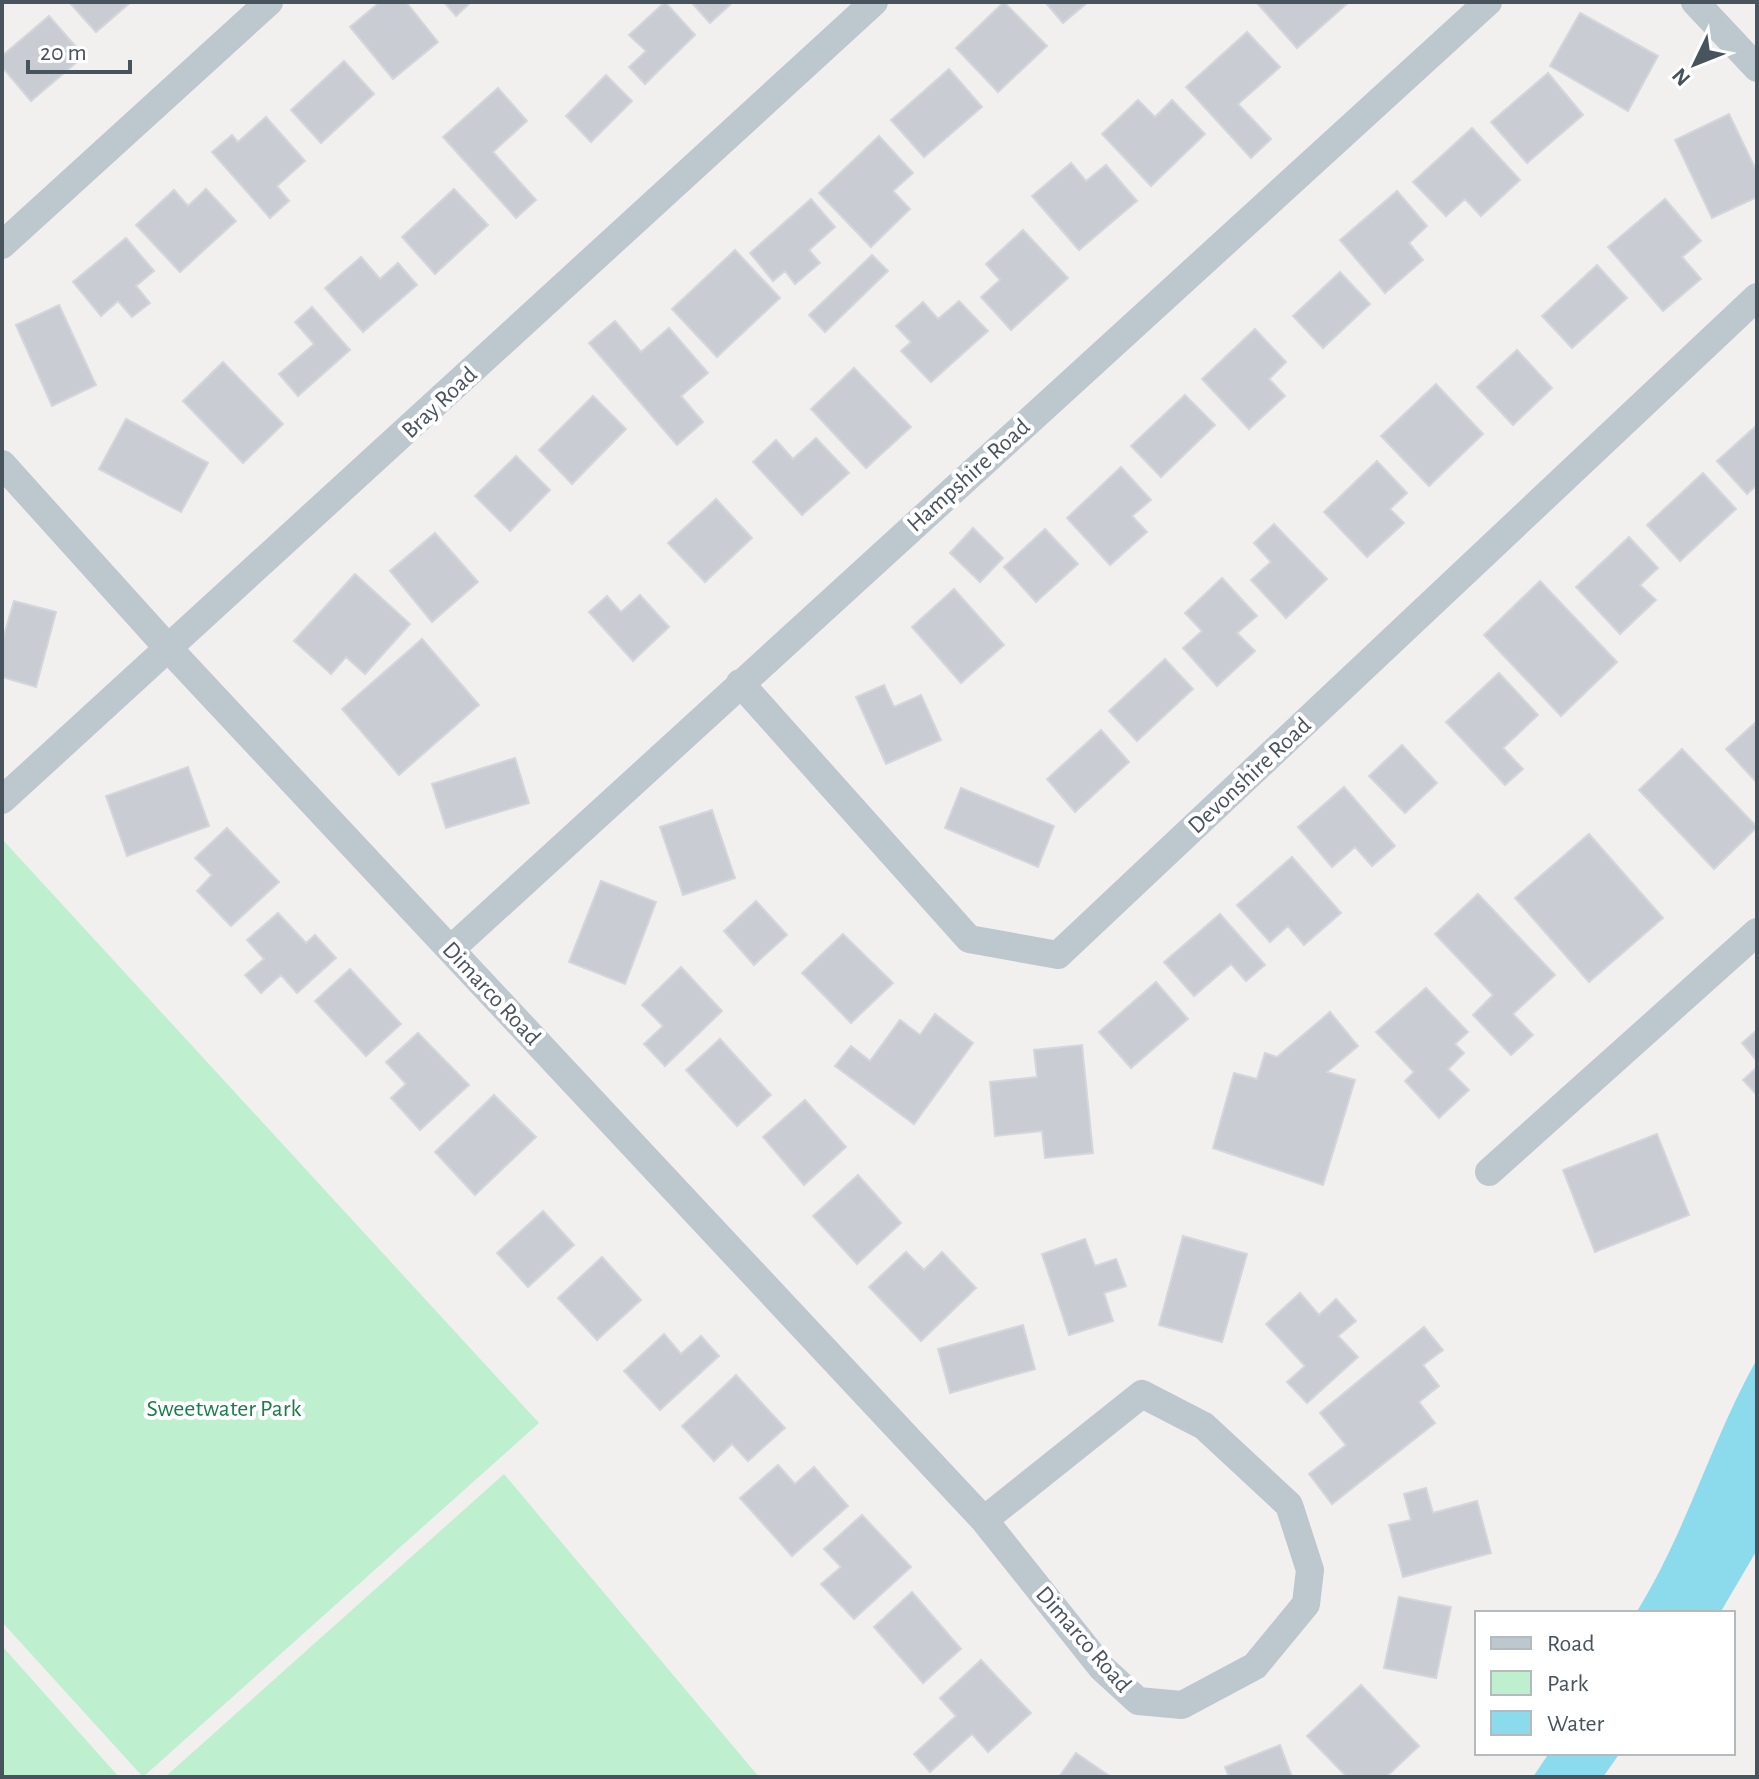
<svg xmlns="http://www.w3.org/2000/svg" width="1759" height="1779" font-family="'Alegreya Sans',sans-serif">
<rect width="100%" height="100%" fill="#f2efef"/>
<!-- green -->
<path fill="#beefcf" d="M2,839L539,1423L143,1777L2,1622Z
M504,1474L759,1777H165Z
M2,1646L119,1777H2Z"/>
<!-- water -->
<path fill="#8bdbec" d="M1757,1359V1550L1720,1613H1636C1686,1533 1711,1441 1757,1359Z
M1549,1753H1620L1603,1777H1533Z"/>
<!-- building -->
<path fill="#c9ccd2" stroke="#d3d6db" stroke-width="2" d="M69,2H131L96,32Z
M380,2H406L438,42L393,79L350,27Z
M444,2H471L456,16Z
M665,2L695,35L645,84L629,67L646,51L629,35Z
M691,2H733L710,23Z
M1004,2L1047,46L998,92L956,48Z
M1045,2H1088L1063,23Z
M1256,2H1349L1297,48Z
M1580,13L1658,56L1628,111L1550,66Z
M49,16L84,56L31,101L2,67V56Z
M1247,32L1280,67L1238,104L1271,139L1251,158L1186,87Z
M344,61L374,94L321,143L291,110Z
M949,69L982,107L924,157L891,120Z
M1548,73L1583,115L1527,163L1491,122Z
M606,75L632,101L591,142L566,116Z
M498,88L527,121L493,152L536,200L516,218L443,137Z
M1138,100L1155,117L1172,100L1205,134L1151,186L1102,134Z
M1729,114L1757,172V197L1712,218L1675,140Z
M266,117L305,161L277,186L289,201L270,218L212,152L232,135L238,142Z
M1472,128L1520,180L1481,216L1465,199L1446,216L1413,182Z
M879,136L913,173L893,191L910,209L871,247L819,193Z
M1071,163L1086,181L1106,165L1137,201L1079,250L1032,196Z
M206,189L236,221L180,272L136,225L174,190L188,206Z
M454,189L488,225L435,274L402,237Z
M1397,191L1427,226L1409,243L1423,260L1385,293L1340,240Z
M811,199L835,227L809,250L820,263L795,284L785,271L773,281L750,253Z
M1665,199L1701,241L1682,257L1701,279L1663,311L1608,247Z
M1023,230L1068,278L1011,330L981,297L1000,280L986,264Z
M126,238L154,271L136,286L150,303L132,317L118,301L101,316L73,282Z
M735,250L780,298L717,357L672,309Z
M872,255L888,271L825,332L809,315Z
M361,257L380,279L398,263L417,285L363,332L325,288Z
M1597,265L1627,298L1572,348L1542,316Z
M1340,272L1370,304L1323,348L1293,316Z
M959,301L988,331L931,382L901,351L911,342L896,326L923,302L938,319Z
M59,305L96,385L52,406L16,325Z
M312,307L350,350L298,396L279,374L314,344L295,322Z
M615,321L641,352L669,328L708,373L681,396L703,422L677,445L589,343Z
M1255,329L1286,362L1269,379L1285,396L1249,429L1202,379Z
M1517,350L1552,388L1513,425L1477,387Z
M223,362L283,424L243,463L183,401Z
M854,368L911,427L866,468L811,409Z
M1436,384L1483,434L1429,486L1381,436Z
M1185,395L1215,425L1161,477L1131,446Z
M593,396L626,429L572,484L539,450Z
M126,419L208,463L181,512L99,469Z
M1757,425V485L1747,494L1717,461Z
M816,438L849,473L802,515L753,462L776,440L793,459Z
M516,456L550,490L510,531L475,496Z
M1377,461L1407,493L1390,509L1404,523L1367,557L1324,512Z
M1121,467L1151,500L1132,516L1147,532L1110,565L1067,518Z
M1703,473L1736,509L1680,561L1647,525Z
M716,499L752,538L705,582L668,543Z
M1274,524L1327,579L1286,618L1251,580L1271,562L1254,543Z
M973,528L1003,558L980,582L950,553Z
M1045,529L1078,564L1036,602L1004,567Z
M435,533L478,582L432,622L390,571Z
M1629,537L1658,568L1640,585L1656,600L1620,634L1576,587Z
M355,574L410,624L365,674L346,657L331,674L294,641Z
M1222,578L1257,616L1237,633L1255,651L1217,686L1183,648L1202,631L1185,613Z
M1540,581L1617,662L1561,716L1484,635Z
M954,589L1004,645L961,683L912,627Z
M640,595L669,627L633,661L589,612L607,596L621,612Z
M14,601L56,612L36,687L2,677V642Z
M422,639L479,705L399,775L342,709Z
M1165,659L1193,689L1137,741L1109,711Z
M1499,673L1538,715L1503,748L1523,769L1505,785L1446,722Z
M884,685L894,707L921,695L941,740L886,764L856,697Z
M1757,721V783L1726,749Z
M1101,730L1129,762L1075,812L1047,779Z
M1402,745L1437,783L1405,813L1369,776Z
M1682,749L1757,827L1714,869L1639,790Z
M515,758L529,803L446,828L432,784Z
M188,767L209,826L127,856L106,796Z
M1344,787L1395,846L1372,866L1355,847L1332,867L1298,827Z
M961,788L1054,826L1038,867L945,828Z
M712,810L735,878L683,895L660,827Z
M227,828L279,882L231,926L197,891L212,875L195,858Z
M1589,834L1663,918L1589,982L1515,898Z
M1292,857L1341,913L1304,945L1288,926L1270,942L1237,905Z
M601,881L656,902L625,984L569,962Z
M1478,894L1555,975L1513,1014L1533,1035L1511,1055L1473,1015L1493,995L1435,934Z
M756,901L787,935L754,965L724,931Z
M278,913L306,943L315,935L336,958L297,993L281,975L261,993L245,975L264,959L247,940Z
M1220,914L1265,965L1246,981L1231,964L1194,996L1164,962Z
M843,934L893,983L851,1023L802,973Z
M681,967L722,1011L665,1066L644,1044L663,1026L642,1005Z
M350,969L401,1024L366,1056L315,1001Z
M1156,982L1188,1019L1131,1068L1099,1032Z
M1426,988L1468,1032L1455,1044L1464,1053L1448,1069L1469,1090L1439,1118L1405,1081L1414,1072L1376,1032Z
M1330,1012L1358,1046L1327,1072L1355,1080L1323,1185L1213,1148L1234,1073L1257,1079L1265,1053L1277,1057Z
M935,1014L973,1043L914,1124L835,1066L851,1046L870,1061L900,1020L920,1035Z
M1757,1030V1061L1742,1043Z
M418,1033L469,1085L420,1130L391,1098L406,1084L386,1062Z
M720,1039L771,1095L737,1126L686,1070Z
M1082,1045L1093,1153L1045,1158L1042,1131L995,1136L990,1082L1037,1077L1034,1050Z
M1757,1067V1095L1743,1080Z
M494,1095L536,1137L475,1195L435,1152Z
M805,1100L846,1147L804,1185L763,1137Z
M1657,1134L1689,1215L1595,1252L1563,1170Z
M858,1175L901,1223L857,1264L813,1216Z
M543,1211L574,1245L528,1287L497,1253Z
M1183,1236L1247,1254L1222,1342L1159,1325Z
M1085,1239L1095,1266L1116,1259L1126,1286L1104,1293L1113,1321L1069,1335L1042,1254Z
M906,1252L924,1270L942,1252L976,1288L921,1341L869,1287Z
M602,1257L641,1300L597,1340L558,1298Z
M1300,1293L1319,1315L1336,1299L1356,1321L1338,1336L1358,1357L1307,1403L1287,1382L1305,1366L1266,1324Z
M1023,1325L1035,1369L950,1393L938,1349Z
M1424,1327L1443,1350L1423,1365L1439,1386L1419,1402L1435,1423L1332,1504L1309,1474L1346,1445L1320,1413Z
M664,1334L681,1354L701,1336L719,1356L660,1410L624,1371Z
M736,1375L785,1428L748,1461L732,1444L714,1461L682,1426Z
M778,1465L795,1484L814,1467L848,1506L792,1556L740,1498Z
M1426,1488L1433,1513L1477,1501L1491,1553L1403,1577L1389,1525L1411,1520L1404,1494Z
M862,1515L911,1567L854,1619L821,1584L841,1567L824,1549Z
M912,1592L961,1649L923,1683L874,1627Z
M1399,1597L1451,1607L1436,1678L1384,1668Z
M981,1660L1031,1713L988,1752L972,1734L930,1772L914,1754L956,1716L940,1698Z
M1361,1685L1419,1746L1386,1777H1347L1307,1736Z
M1280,1745L1292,1777H1229L1225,1767Z
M1076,1753L1111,1777H1059Z"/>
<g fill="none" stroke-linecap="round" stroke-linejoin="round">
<!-- minor -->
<path stroke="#bdc7ce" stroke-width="28" d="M1695,2L1757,68
M2,245L269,2
M2,464L169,649L984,1520
M740,683L969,939L1058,955L1757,297
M2,800L874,2
M451,949L1488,2
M1489,1172L1757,932
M1142,1394L1204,1426L1289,1505L1310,1570L1306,1604L1255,1666L1182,1705L1138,1701L1102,1668L984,1520Z"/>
</g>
<g text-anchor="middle" stroke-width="8" stroke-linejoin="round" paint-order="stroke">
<!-- street labels -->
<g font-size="24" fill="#47535d" stroke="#fff">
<text transform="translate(439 402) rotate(-43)" y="8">Bray Road</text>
<text transform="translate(968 475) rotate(-42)" y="8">Hampshire Road</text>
<text transform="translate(1249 775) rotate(-43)" y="8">Devonshire Road</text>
<text transform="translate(492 993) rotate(47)" y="8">Dimarco Road</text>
<text transform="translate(1084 1639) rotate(49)" y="8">Dimarco Road</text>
</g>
<!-- park labels -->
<g font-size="24" fill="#177f48" stroke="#fff">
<text x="224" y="1416">Sweetwater Park</text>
</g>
</g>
<!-- border -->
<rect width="1759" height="1779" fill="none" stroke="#47535d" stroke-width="8"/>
<!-- legend -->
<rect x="1475" y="1611" width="260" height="144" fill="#ffffff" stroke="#b5babe" stroke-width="2"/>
<rect x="1491" y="1637" width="40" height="12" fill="#bdc7ce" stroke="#b5babe" stroke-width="2"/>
<text x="1547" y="1651" font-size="24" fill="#47535d">Road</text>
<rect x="1491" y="1671" width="40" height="24" fill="#beefcf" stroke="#b5babe" stroke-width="2"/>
<text x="1547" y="1691" font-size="24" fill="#47535d">Park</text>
<rect x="1491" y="1711" width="40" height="24" fill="#8bdbec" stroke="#b5babe" stroke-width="2"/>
<text x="1547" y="1731" font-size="24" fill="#47535d">Water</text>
<!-- north arrow -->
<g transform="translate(1695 64) rotate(227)" stroke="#ffffff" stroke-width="6" paint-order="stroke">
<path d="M0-6L14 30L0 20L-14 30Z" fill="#47535d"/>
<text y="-12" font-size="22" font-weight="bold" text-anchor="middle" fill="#47535d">N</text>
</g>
<!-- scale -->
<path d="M28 60v12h102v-12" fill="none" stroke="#47535d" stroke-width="4"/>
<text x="40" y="60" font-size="24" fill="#47535d" stroke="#ffffff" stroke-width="6" paint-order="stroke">20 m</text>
</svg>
